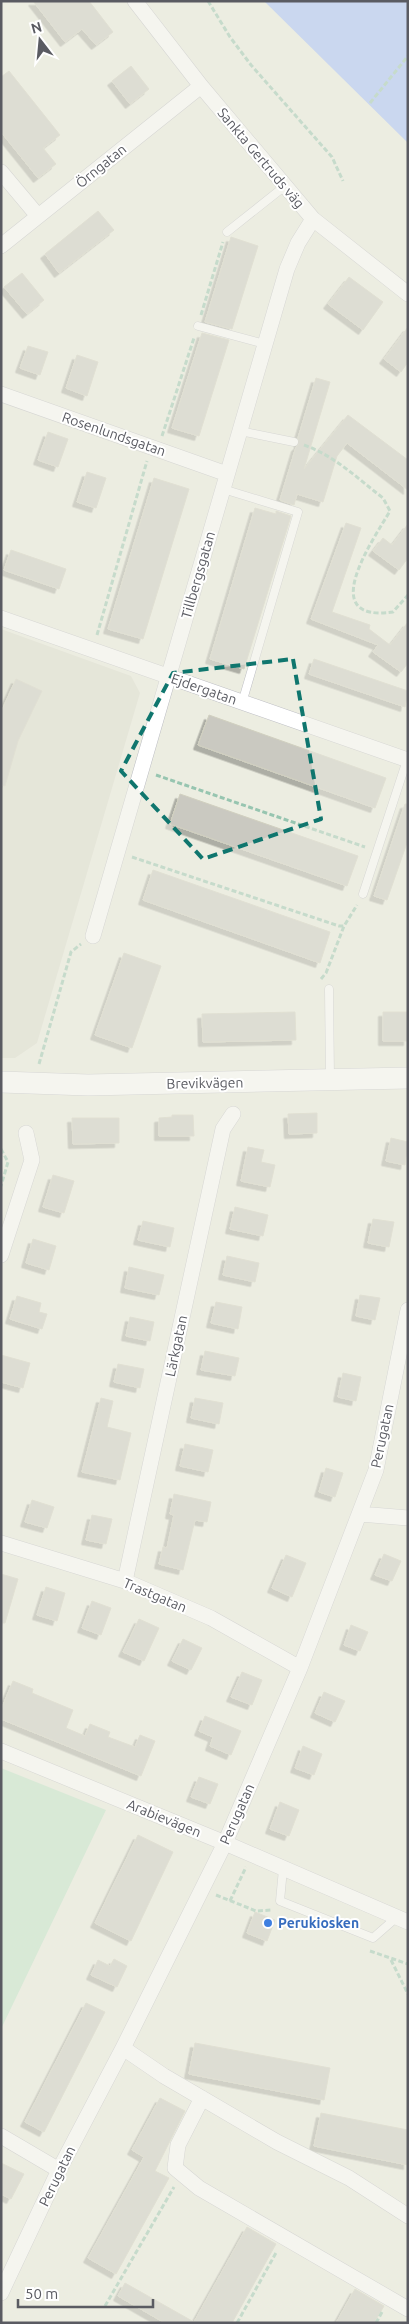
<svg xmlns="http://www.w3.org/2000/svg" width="409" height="2324" font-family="Ubuntu,sans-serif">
<defs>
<filter id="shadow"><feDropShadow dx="-4.5" dy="4.5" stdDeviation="0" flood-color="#0004"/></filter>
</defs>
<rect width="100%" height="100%" fill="#ecede1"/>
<!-- education -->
<path fill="#dcddcf" d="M1,629L131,676L140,693L37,1043L15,1058H1Z"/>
<!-- green -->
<path fill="#bee4c8" d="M1,1768L106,1810L1,2029Z"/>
<!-- water -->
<path fill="#a0bcfe" d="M264,1H408V143Z"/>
<!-- building -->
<path fill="#cac9c1" stroke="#d1d0c0" filter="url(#shadow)" d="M33,1H89L113,32L96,45L82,29L65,42Z
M131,66L149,89L130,104L112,81Z
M9,71L60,135L43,148L56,164L38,178L1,132V77Z
M98,211L114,230L59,273L45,254Z
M231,237L258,246L232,329L205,322Z
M22,273L44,300L27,314L4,287Z
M349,277L383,302L363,330L328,304Z
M408,327V362L401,372L384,359Z
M202,333L229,340L199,436L172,428Z
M28,346L48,352L40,375L20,368Z
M77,355L98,362L87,396L66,388Z
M316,378L330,382L304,469L348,415L408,460V490L347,443L337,456L323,502L297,494L294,505L280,500L296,447L299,444L298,438Z
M48,432L68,439L58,467L38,460Z
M87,472L106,478L96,508L77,502Z
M154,478L189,489L143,639L108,629Z
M255,508L276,514V511L291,516L244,669L210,659Z
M346,523L361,528L332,612L370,625L369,629L390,645L408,622V663L401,672L373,652L378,645L311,619Z
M408,524V558L399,570L373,551L383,538L392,545Z
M11,550L66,569L59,589L4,570Z
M314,659L408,691L405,707L309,674Z
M16,679L42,691L18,741L5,786L1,785V712Z
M209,715L386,778L375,808L198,745Z
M180,794L358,856L347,886L170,824Z
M405,804H408V840L387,900L374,896Z
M153,870L330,932L320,963L143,900Z
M124,953L161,966L132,1048L95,1035Z
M295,1012L296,1040L203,1042L202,1014Z
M383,1012H408V1041H383Z
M317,1113V1133L289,1134L288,1114Z
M172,1115H193L194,1136H159V1118L172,1117Z
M72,1118H119V1143L73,1144Z
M391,1138L408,1142L405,1165L386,1161Z
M248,1147L264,1150L261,1162L275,1165L270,1187L241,1181Z
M53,1175L74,1181L64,1213L43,1207Z
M235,1207L268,1215L263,1236L230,1229Z
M373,1219L394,1222L389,1247L368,1243Z
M143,1221L174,1228L170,1247L138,1240Z
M33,1239L56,1246L49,1270L26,1263Z
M227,1256L259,1263L255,1282L223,1275Z
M129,1267L164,1275L159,1295L125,1288Z
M360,1295L380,1298L375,1320L356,1316Z
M17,1296L41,1303L39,1312L47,1314L42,1329L10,1319Z
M216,1302L242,1307L238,1329L211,1323Z
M130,1317L154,1322L150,1341L126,1336Z
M205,1351L239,1358L235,1376L201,1370Z
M1,1355L30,1363L23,1388L1,1382Z
M118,1364L144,1369L140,1388L114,1382Z
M343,1373L361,1377L356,1401L338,1397Z
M101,1398L113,1401L107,1427L131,1433L120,1480L82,1472Z
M195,1398L223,1403L219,1424L191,1418Z
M185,1444L213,1450L208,1472L180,1466Z
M326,1468L343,1473L335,1497L319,1492Z
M174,1494L211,1502L207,1522L195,1520L183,1570L159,1564L163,1547L167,1548L174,1515L170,1514Z
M32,1500L54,1507L47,1528L25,1522Z
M92,1515L112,1519L106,1544L86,1540Z
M384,1554L401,1561L392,1581L375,1575Z
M286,1555L306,1563L292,1597L272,1588Z
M1,1574L18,1579L5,1623H1Z
M46,1587L65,1593L57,1621L37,1615Z
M92,1601L111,1608L101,1635L82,1628Z
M139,1619L159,1628L144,1661L123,1652Z
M351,1625L368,1632L360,1651L344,1645Z
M183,1639L202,1648L191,1670L172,1661Z
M242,1672L262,1680L252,1705L231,1697Z
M13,1681L33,1689L32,1693L73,1710L66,1728L85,1736L90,1724L110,1732L108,1737L135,1747L140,1735L155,1741L141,1776L1,1719V1710Z
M324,1692L345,1701L335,1722L315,1713Z
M205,1716L241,1731L231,1755L210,1746L213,1737L199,1731Z
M303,1746L322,1754L314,1775L295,1768Z
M199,1777L218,1784L210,1804L191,1797Z
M280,1802L299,1810L289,1836L270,1829Z
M138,1835L173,1852L131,1941L95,1923Z
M255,1912L275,1920L267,1941L247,1933Z
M114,1959L127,1966L117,1987L91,1975L98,1960L110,1966Z
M86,2003L105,2012L44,2132L25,2122Z
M195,2043L330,2068L324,2100L189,2074Z
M160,2098L185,2111L155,2171L169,2178L116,2274L88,2258L144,2157L132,2150Z
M321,2113L408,2130V2165L314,2146Z
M1,2163L24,2174L11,2199L1,2194Z
M247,2227L276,2244L232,2323H165L118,2296L125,2283L194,2322Z
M355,2289L384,2306L374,2323H336Z"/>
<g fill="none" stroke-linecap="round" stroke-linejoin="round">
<!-- lane casing -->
<g stroke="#bcbdc3" stroke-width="9">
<path id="lane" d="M227,232L285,186
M198,326L265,344
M240,431L294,442
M223,489L298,512L242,703
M363,894L407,760
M329,989L330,1078
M283,1869L280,1901L373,1938L397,1917"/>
</g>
<!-- street casing -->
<g stroke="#bcbdc3" stroke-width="16">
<path id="street" d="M135,1L201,86L313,219L408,294
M1,172L38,216
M1,246L201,86
M1,394L227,474
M1,618L408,760
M93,936L287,269L298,243L313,219
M1,1255L32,1160L26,1133
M360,1514L408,1518
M1,1543L125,1581L211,1618L300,1668
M125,1581L223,1129L233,1114
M1,1751L225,1843L408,1922
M123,2048L164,2076L277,2142L349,2178L408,2216
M202,2098L178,2145L175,2168L199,2188L408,2309
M1,2136L59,2170
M1,2293L59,2170L123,2048L225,1843L300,1668L376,1470L408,1310"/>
</g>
<!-- secondary casing -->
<g stroke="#bcbdc5" stroke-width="22">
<path id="secondary" d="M1,1082L88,1085L408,1078"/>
</g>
<!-- path -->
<path stroke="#97c5b0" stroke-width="3" stroke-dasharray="5 2.5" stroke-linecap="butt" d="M208,1L230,37L251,65L332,157L343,181
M370,103L408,56
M201,315L223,242
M162,436L194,338
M304,445C335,456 357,478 383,498L390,511C373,540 315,623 393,612L408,595
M97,635L147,461
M156,775L365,847
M132,857L339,926H344L357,905
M321,979L326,973L344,926
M39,1064L71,952L81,944
M1,1149L8,1162L1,1186
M216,1895L256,1911L272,1910
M230,1901L246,1867
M370,1951L408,1964
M391,1960L408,1994
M105,2306L174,2187
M237,2323L277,2251
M376,2323L382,2312"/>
<!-- lane -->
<use href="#lane" stroke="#fff" stroke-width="8"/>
<!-- street -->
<use href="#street" stroke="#fff" stroke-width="15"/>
<!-- secondary -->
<use href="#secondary" stroke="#fff" stroke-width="21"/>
</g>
<!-- marked area -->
<path d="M0 0H409V2324H0ZM293,659L321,819L203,859L121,771L173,673Z" fill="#ecede1" fill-opacity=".55" fill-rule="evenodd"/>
<path fill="none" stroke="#0f766e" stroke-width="4" stroke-dasharray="10 6" stroke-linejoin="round" d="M293,659L321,819L203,859L121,771L173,673Z"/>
<!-- markers -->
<circle fill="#3f7fe0" stroke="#fff" stroke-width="2" cx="268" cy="1923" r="5"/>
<g text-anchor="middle" stroke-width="4" stroke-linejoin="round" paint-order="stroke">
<!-- street labels -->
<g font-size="14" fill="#5a5b62" stroke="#fff">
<text transform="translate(261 158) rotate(50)" y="5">Sankta Gertruds väg</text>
<text transform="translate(101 166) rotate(-39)" y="5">Örngatan</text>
<text transform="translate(114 434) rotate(19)" y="5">Rosenlundsgatan</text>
<text transform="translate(198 575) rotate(-74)" y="5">Tillbergsgatan</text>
<text transform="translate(204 689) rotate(19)" y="5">Ejdergatan</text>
<text transform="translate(205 1083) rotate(-1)" y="5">Brevikvägen</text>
<text transform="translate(176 1346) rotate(-78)" y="5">Lärkgatan</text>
<text transform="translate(382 1436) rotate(-78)" y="5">Perugatan</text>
<text transform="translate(155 1595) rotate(23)" y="5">Trastgatan</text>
<text transform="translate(237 1814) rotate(-66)" y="5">Perugatan</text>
<text transform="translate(164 1818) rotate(22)" y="5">Arabievägen</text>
<text transform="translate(57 2176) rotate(-64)" y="5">Perugatan</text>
</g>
<!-- shop labels -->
<g font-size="14" font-weight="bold" fill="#366cbe" stroke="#fff" text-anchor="start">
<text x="278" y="1928">Perukiosken</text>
</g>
</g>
<!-- border -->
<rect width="409" height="2324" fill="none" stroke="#5a5b62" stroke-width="5"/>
<!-- north arrow -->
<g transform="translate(40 40) rotate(344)" stroke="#ffffff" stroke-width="4" paint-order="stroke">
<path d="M0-4L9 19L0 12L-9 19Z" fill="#5a5b62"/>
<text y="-8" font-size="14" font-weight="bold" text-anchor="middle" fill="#5a5b62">N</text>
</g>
<!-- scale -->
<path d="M18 2299v8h135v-8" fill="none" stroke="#5a5b62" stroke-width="2.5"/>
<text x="25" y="2299" font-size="15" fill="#5a5b62" stroke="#ffffff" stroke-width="4" paint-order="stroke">50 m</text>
</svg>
